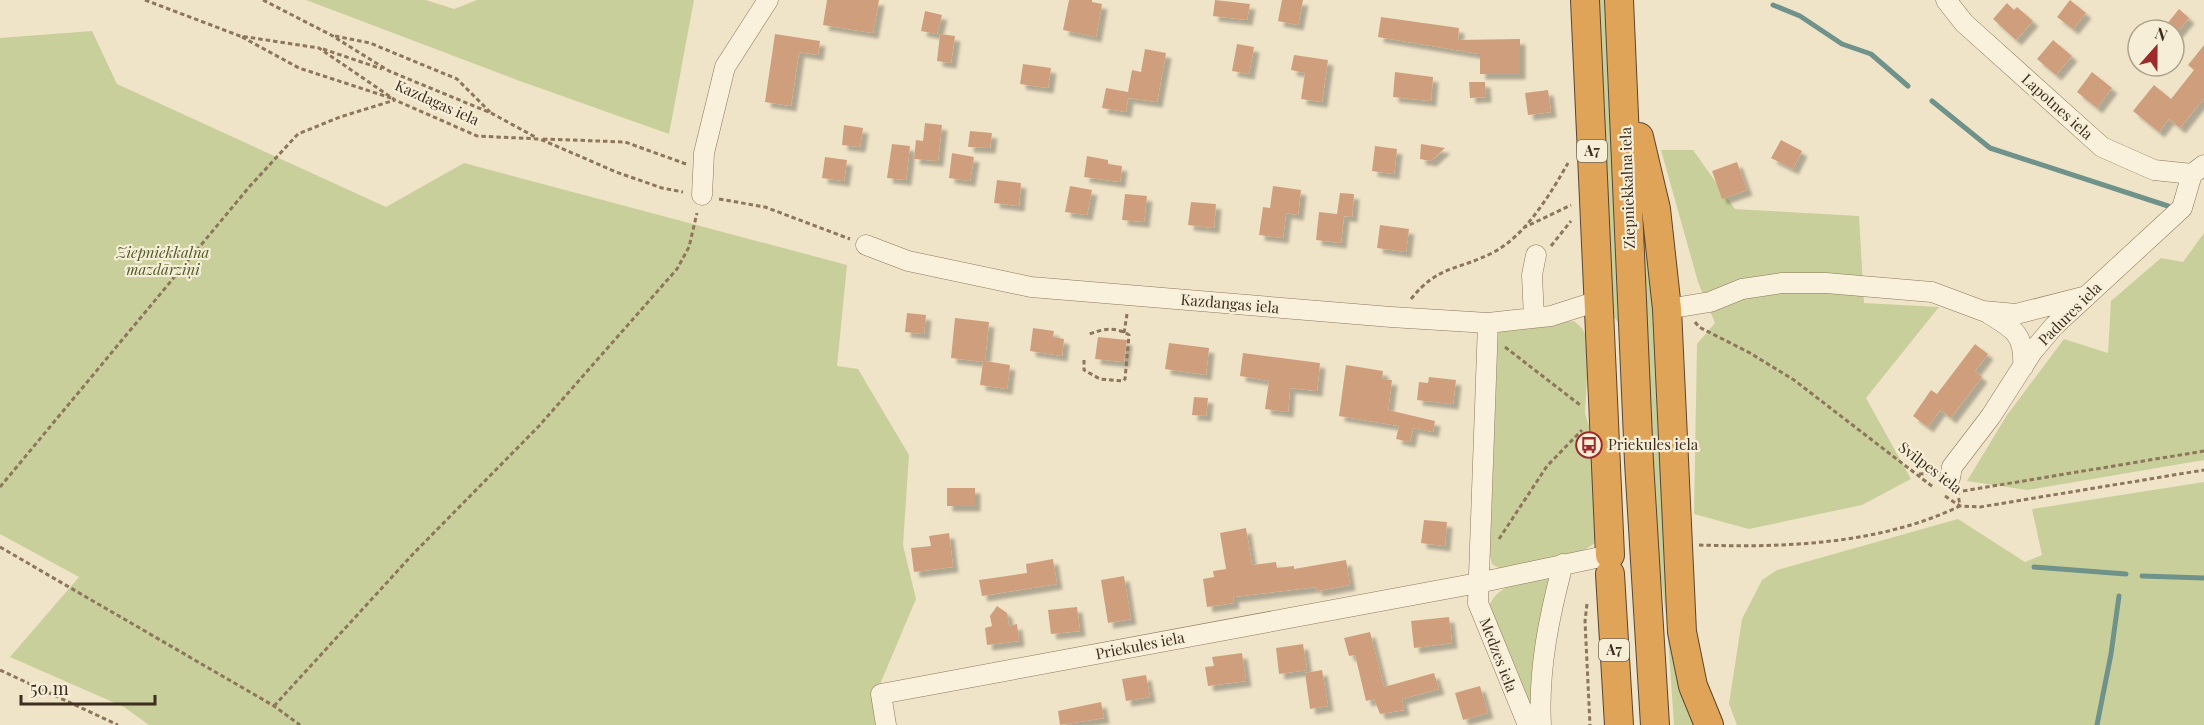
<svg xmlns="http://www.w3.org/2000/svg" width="2204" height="725" font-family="'Playfair Display',serif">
<defs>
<filter id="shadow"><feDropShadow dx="5.5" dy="5.5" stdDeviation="1.5" flood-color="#0004"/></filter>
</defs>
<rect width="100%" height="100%" fill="#f0e4c8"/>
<!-- green -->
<path fill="#c9cf9b" d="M306,0H426L454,9L477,0H694L669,134L517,80Z
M1597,0H1608L1622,326L1612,315Z
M92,31L117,84L386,207L464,163L847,265L837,366L858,369L909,455L903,545L916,599L881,682L876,725H149L124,707L10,657L79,577L0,534V38Z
M1661,150H1693L1735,209L1859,216L1864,303L1939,307L1866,398L1911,479L1862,505L1749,529L1694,514L1697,344L1715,323L1698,282Z
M1643,188L1699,725H1674L1667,623L1652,514L1642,308Z
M2204,233V460L2027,490L1967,481L2007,415L2064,339L2108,353L2111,301L2161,258L2183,262Z
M1574,321L1582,328L1589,341L1585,413L1594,443L1597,541C1571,564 1534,559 1502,570L1492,564L1490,556L1498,333L1503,328Z
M2204,482V725H1737L1729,704L1742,619L1762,580L1777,570L1958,519L2025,562L2042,555L2032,509Z
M1545,578L1552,580L1532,719L1488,609C1497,583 1521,583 1545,578Z"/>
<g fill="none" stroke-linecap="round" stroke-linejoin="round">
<!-- stream -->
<path stroke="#6f938a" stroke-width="5" d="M1773,5L1800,16L1842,44L1871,54L1908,86
M1932,101L1990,148L2168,206
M2034,567L2126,574
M2142,576L2204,578
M2097,725L2111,654L2119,596"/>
</g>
<!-- building -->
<path fill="#cf9f7d" filter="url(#shadow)" d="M827,0H879L873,33L823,25Z
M1069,0H1092V2L1102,4L1096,37L1063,30Z
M1215,0L1250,4L1247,20L1213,16Z
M1282,0H1303L1298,25L1278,21Z
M2070,0L2086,13L2073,29L2057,17Z
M2007,3L2014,10L2017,7L2033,21L2016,40L1993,19Z
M2179,9L2189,18L2174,36V30H2162Z
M925,11L942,15L937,34L921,31Z
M1381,17L1459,28L1458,40L1520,39V74H1480V54L1378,37Z
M775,34L820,41L818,55L799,52L791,106L765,102Z
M940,34L955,36L951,63L937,61Z
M2053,40L2072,56L2056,75L2037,59Z
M1237,44L1254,47L1249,74L1232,71Z
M2204,45V98L2180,128L2169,119L2159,132L2133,111L2154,85L2171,99L2194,70L2188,65Z
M1145,49L1166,53L1157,102L1128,98L1126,112L1102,108L1106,88L1128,92L1132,70L1141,72Z
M1294,55L1328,60L1322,102L1301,99L1305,73L1291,70Z
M1023,64L1051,68L1048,88L1020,84Z
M1395,72L1433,77L1431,101L1393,97Z
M2092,72L2112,88L2097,108L2077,92Z
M1469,82H1485L1486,97L1470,98Z
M1548,90L1551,112L1528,115L1525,93Z
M925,123L942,125L938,161L914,159L916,140L923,141Z
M844,125L863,128L860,147L842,145Z
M970,131L992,133L990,148L968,147Z
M1781,140L1802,151L1793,169L1771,158Z
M892,144L910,146L906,180L887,178Z
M1421,144L1445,148L1431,161L1420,159Z
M1375,146L1397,149L1394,174L1372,171Z
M952,153L974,157L970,181L949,178Z
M1087,156L1108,160V164L1122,166L1120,182L1084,177Z
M825,157L847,160L844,181L822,178Z
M1737,162L1747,190L1722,199L1712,171Z
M997,180L1021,183L1019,206L994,203Z
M1070,186L1092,190L1087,215L1065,212Z
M1273,186L1301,190L1298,215L1286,213L1283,238L1259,235L1263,207L1270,208Z
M1340,193L1354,194L1352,217L1344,216L1341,243L1316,240L1319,212L1337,214Z
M1125,194L1147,196L1144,222L1122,220Z
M1191,202L1216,204L1214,228L1188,225Z
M1380,225L1409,229L1406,252L1377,248Z
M907,313L926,315L924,334L905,332Z
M955,318L989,322L985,361L1010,365L1007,389L980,385L983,362L951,358Z
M1033,328L1054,331L1053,337L1064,339L1062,356L1030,351Z
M1098,337L1127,340L1124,362L1095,359Z
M1169,343L1209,348L1206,375L1165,369Z
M1975,344L1988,354L1975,371L1982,377L1951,418L1940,410L1928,427L1913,416L1931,390L1937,394Z
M1243,353L1320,363L1317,391L1290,388L1288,412L1265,409L1269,381L1240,376Z
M1346,365L1383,371L1382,379L1392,380L1388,410L1435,421L1433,432L1413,428L1410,442L1396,439L1399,426L1339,416Z
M1429,377L1456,380L1453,404L1417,400L1419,382L1428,383Z
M1194,397L1208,398L1206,416L1192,415Z
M947,488H975V506H947Z
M1424,520L1447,522L1445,546L1421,543Z
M1246,528L1252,565L1276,562L1277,568L1294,566V569L1346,560L1350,585L1317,591L1316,587L1233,597L1234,603L1207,607L1203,579L1214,577L1213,571L1226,569L1220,533Z
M949,533L953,567L914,572L911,548L931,546L929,536Z
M1053,559L1057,584L982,596L979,580L1027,573L1026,564Z
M1124,576L1131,619L1108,623L1101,580Z
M997,606L1007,613L1009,626L1017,624L1019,641L987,645L985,628L992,626L990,616Z
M1077,607L1080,631L1051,634L1048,610Z
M1449,617L1452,643L1414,648L1411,621Z
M1370,632L1384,687L1434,673L1439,689L1402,699L1404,710L1380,714L1374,699L1366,701L1355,655L1349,656L1344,638Z
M1303,644L1307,670L1279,674L1276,648Z
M1242,653L1246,681L1208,686L1205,667L1214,666L1212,657Z
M1322,670L1328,706L1310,709L1305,673Z
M1146,675L1150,697L1126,701L1122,679Z
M1480,686L1488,713L1463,720L1455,693Z
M1101,702L1104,718L1060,725L1058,711Z"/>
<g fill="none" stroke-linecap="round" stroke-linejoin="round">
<!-- minor casing -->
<g stroke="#8d765c" stroke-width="21">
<path id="minor" d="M1946,0L1964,23L2102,147L2154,170L2192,174
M702,195L704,153L725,67L768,0
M866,245L908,261L1031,287L1391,317L1488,323L1551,316L1598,301
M1667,309L1710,302L1742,289L1782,283H1826L1932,292L1983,311L2016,314L2087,296
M1989,314C2015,329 2025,336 2023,367
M1534,318L1532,275L1536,255
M1488,323L1478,603L1528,725
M1950,478L1952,467L1991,416L2032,352L2054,326L2182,208L2192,174L2204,165
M886,725L881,694L1478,583L1610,555
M1541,725C1538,670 1549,617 1563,564"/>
</g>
<!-- highway casing -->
<g stroke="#5b4430" stroke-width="30">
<path id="highway" d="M1585,0L1610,555
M1619,0L1639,462L1655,725
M1639,137L1656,209L1667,309L1682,632L1693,686L1709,725
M1610,574L1619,725"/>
</g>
<!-- path -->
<path stroke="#8d765c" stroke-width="3" stroke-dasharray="4.5 3" stroke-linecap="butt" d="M145,0L240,36L319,48L395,100L477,136L540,139L616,172L662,188L683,192
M263,0L331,35L389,71L491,113L537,138
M335,36L370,43L457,79L490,112
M242,37L299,68L391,98
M323,49L382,69
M543,139L625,142L686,164
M719,199L765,207L850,239
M1523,228L1571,205
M1551,246L1571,221
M1411,299C1439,264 1458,271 1494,252C1526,235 1551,193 1568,163
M1695,322L1699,327L1750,353L1794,380L1933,487
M1124,333L1127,314
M1505,347L1580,405
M1084,360V370L1100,379L1123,381L1125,379L1129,335C1115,326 1102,329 1087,335
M1919,474L1933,473
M0,487L250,186L298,134L340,117L395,100
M1963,491L2204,451
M1945,496L1960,506L1980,507L2204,470
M1499,539L1547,466L1582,430
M1699,545C1786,548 1881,544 1960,506L1958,494
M0,547L274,706L300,725
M1587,604L1585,621L1590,725
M0,670L118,725
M274,706L413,554L539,426L677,269L689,247L697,213"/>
<!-- minor -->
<use href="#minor" stroke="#faf1dc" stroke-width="20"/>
<!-- highway -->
<use href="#highway" stroke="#e0a458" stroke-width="28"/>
</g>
<!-- icons -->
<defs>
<g id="bus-ring" transform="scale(1.35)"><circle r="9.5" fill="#f7eed8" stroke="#9e2a2b" stroke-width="1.5"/><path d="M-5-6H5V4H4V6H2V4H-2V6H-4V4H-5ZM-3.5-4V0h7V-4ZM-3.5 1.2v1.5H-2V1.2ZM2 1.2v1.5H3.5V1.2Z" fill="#9e2a2b"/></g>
</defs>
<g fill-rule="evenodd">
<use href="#bus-ring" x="1589" y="445"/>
</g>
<g text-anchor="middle" stroke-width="4.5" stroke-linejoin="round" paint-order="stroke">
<!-- shield labels -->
<g fill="#f7eed8" stroke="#756857" stroke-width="1.5">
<rect x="1577" y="140" width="30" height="22" rx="4.5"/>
<rect x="1599" y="639" width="30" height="22" rx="4.5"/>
</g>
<g font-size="14" font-weight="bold" fill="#3d2e20">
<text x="1592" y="156">A7</text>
<text x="1614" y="655">A7</text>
</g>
<!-- street labels -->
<g font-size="15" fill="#3d2e20" stroke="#f7eed8">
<text transform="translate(437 103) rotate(24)" y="5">Kazdagas iela</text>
<text transform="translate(2057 107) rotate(42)" y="5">Lapotnes iela</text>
<text transform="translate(1628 188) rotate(-92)" y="5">Ziepniekkalna iela</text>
<text transform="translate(1230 304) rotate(5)" y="5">Kazdangas iela</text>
<text transform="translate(2070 314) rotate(-45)" y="5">Padures iela</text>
<text transform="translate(1930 468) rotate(37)" y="5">Svilpes iela</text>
<text transform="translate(1140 646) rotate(-11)" y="5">Priekules iela</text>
<text transform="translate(1498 655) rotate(69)" y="5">Medzes iela</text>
</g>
<!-- park labels -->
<g font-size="15" font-style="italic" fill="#4d5a26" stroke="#f7eed8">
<text x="163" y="258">Ziepniekkalna<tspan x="163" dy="17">mazdārziņi</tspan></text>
</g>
<!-- poi labels -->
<g font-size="15" fill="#3d2e20" stroke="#f7eed8" text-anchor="start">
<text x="1608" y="450">Priekules iela</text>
</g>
</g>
<!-- north arrow -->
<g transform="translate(2156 48) rotate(21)"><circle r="28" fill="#f7eed8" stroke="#ada18e" stroke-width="1.5"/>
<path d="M0-4.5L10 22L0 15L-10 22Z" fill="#9e2a2b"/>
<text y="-9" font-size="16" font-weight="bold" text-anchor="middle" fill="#3d2e20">N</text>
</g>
<!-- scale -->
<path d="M21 695v9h134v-9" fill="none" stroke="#3d2e20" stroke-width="3"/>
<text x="30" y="695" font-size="18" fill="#3d2e20" stroke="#f7eed8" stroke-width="4.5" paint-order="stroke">50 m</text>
</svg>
